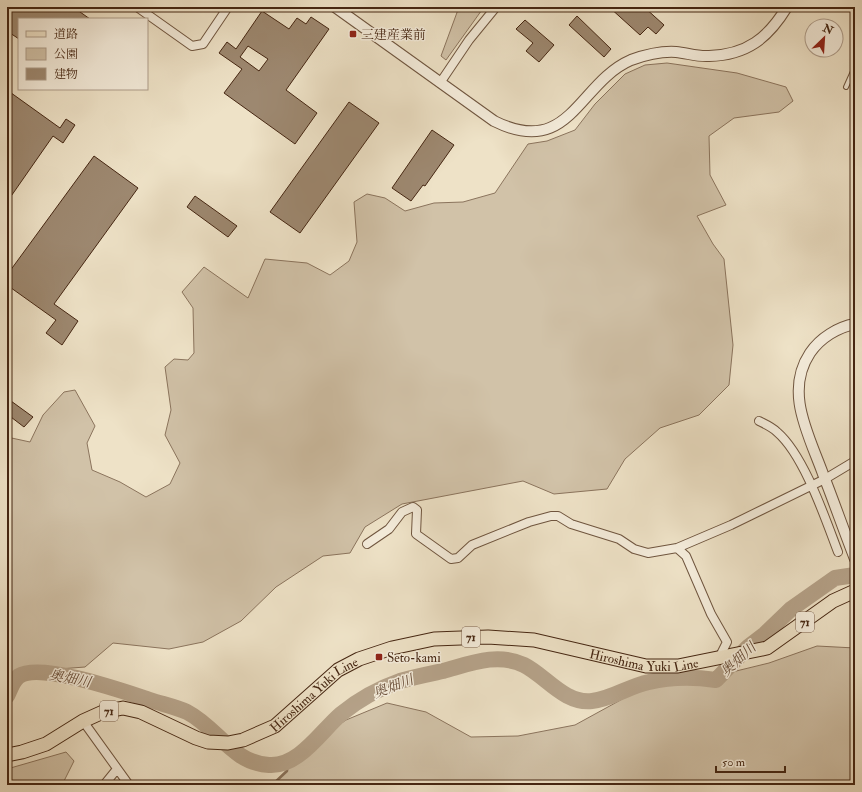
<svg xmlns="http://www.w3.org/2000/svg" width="862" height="792" font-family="'IM FELL Double Pica','Noto Serif JP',serif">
<rect width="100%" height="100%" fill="#eee2c7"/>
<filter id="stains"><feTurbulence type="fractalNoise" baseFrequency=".005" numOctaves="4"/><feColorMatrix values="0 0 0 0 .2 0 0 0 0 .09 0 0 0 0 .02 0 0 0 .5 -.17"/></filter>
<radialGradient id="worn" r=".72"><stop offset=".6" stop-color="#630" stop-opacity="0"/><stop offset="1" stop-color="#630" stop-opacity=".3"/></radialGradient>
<!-- green -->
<path fill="#d1c2a8" stroke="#8b745d" d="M459,7H484L446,60L441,56Z
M667,63L737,73L786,87L793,101L779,112L734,118L709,136L710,175L726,205L697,216L713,244L724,259L733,345L729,385L699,415L660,428L625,459L607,489L554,494L523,481L402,504L365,527L350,553L323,556L276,587L241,621L203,642L169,649L113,643L85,667L7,673V437L30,442L43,415L64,392L75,390L95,426L87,443L92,470L120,482L146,497L170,484L180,463L165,435L171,410L165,367L174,359L188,360L194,353L193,308L182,292L204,267L248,298L265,259L307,263L330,275L349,261L357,242L354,202L367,194L385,198L405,211L434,203L463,202L495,193L528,144L547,141L575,130L595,104L625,74L645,65Z
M817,646L855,648V785H272L313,743L346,720L387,703L426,712L471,737L518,736L575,725L648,685L687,683L769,663Z
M66,752L74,761L62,785H7V769Z"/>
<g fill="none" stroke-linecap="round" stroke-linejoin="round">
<!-- stream -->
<path stroke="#887059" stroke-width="2.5" d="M272,785L287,771L288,761"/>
<!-- river -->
<path stroke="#b5a289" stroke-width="16" d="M7,696C10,690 13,680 19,676C41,662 125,692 150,700C162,704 176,707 187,712C218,728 232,763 269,765C299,767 321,731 341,714C358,700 380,688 400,681C414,677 429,674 443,671C469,664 497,652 524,665C546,676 564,704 592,701C612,699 629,686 649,682C670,677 695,677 716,680L748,647L765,634L791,609L835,578L855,575"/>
</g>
<!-- building -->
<path fill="#9d8870" stroke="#452612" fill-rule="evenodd" d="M7,7H73L90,19H19V39L7,31Z
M609,7H644L664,25L656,34L648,27L640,35Z
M262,11L289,29L297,18L306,24L311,17L329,29L286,90L317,113L295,144L224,93L242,69L219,53L227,42L236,49ZM248,46L268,59L259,71L240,57Z
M577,16L611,49L604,57L569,25Z
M525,20L554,45L539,62L526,51L533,43L516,29Z
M7,90L60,128L66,119L75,125L63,143L53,136L7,202Z
M349,102L379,123L300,233L270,212Z
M432,130L454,145L425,186L423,185L411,201L392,188Z
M94,156L138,188L54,304L78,321L62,345L46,333L56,320L7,285V275Z
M195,196L237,226L228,237L187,207Z
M11,401L33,417L24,427L7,414V406Z"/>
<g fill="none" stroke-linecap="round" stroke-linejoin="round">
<!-- service casing -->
<g stroke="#6f553f" stroke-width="6">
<path id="service" d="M846,87L855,67"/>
</g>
<!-- minor casing -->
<g stroke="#6f553f" stroke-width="10">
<path id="minor" d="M137,7L192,46L203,44L228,7
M440,83L469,40L496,7
M759,421C765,424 772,427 777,432C804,455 825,518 838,552
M367,544L389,529L402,512L413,507L417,510L416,534L451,559L458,558L472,545L529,522L551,516H558L571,524L619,539L634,549L648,553L677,548L731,525L825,479L855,461
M677,548L686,556L711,614L727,642L719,658
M83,721L129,785
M104,785L117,769"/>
</g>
<!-- tertiary casing -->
<g stroke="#6f553f" stroke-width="12">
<path id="tertiary" d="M335,7L494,121C570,159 578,83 631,60C645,55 661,51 676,52C687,53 698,57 709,56C747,55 768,38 787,7
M855,324C838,327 820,338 810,353C784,392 809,435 823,474C834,502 844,531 855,559"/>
</g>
<!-- primary casing -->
<g stroke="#452612" stroke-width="15">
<g id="primary">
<path id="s1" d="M7,755L22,752L46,744L83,721L103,712L123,708L141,712L196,738L208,742L228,743L243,740L275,726L338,670L359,659L392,648L434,639L488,637L534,640L646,666H678L767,648L833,601L855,591"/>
</g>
</g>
<!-- service -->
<use href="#service" stroke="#f4ecdb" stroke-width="4"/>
<!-- minor -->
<use href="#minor" stroke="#f4ecdb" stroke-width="8"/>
<!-- tertiary -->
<use href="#tertiary" stroke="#f4ecdb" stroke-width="10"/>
<!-- primary -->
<use href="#primary" stroke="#eee2c7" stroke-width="13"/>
</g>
<!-- markers -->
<g fill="#8f2418" stroke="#f4ecdb" stroke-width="1.5">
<rect x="349" y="30" width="8" height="8" rx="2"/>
<rect x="375" y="653" width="8" height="8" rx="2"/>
</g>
<g text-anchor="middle" stroke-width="3" stroke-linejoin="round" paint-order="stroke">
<!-- shield labels -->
<g fill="#f4ecdb" stroke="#7a614e" stroke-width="1">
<rect x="796" y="612" width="18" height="20" rx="3"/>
<rect x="462" y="627" width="18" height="20" rx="3"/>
<rect x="100" y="701" width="18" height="20" rx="3"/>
</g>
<g font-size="12" font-weight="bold" fill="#452612">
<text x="805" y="626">71</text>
<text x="471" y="641">71</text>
<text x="109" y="715">71</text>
</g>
<!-- poi labels -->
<g font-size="13" fill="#452612" stroke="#f4ecdb" text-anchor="start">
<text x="361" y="39">三建産業前</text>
<text x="387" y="662">Seto-kami</text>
</g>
<!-- street labels -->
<g font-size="13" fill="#452612" stroke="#f4ecdb">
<text dy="5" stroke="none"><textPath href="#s1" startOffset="687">Hiroshima Yuki Line</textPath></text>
<text dy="5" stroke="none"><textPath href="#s1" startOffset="339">Hiroshima Yuki Line</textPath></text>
</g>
<!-- water labels -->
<g font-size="14" font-style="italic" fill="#674b36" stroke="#f4ecdb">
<text transform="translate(738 659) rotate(-43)" y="5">奥畑川</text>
<text transform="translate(70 678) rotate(11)" y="5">奥畑川</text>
<text transform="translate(393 686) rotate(-21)" y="5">奥畑川</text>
</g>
</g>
<!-- margin -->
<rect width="862" height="792" fill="none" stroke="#eee2c7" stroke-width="24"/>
<rect x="8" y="8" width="846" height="776" fill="none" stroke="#452612" stroke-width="2"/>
<rect x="12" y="12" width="838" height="768" fill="none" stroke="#452612"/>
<!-- legend -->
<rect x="18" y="18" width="130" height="72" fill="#f4ecdb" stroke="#ae9d8b"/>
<rect x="26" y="31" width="20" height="6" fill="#eee2c7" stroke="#ae9d8b"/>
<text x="54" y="38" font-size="12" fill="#452612">道路</text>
<rect x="26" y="48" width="20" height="12" fill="#d1c2a8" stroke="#ae9d8b"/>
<text x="54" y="58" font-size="12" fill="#452612">公園</text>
<rect x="26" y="68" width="20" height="12" fill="#9d8870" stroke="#ae9d8b"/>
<text x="54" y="78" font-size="12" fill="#452612">建物</text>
<!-- north arrow -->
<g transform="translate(824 38) rotate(25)"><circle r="19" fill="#f4ecdb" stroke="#ae9d8b"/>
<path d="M0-3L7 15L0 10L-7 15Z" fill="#8f2418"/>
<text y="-6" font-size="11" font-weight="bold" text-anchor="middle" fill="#452612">N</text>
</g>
<!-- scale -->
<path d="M716 766v6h69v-6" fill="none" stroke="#452612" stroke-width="2"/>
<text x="722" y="766" font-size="12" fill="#452612" stroke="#f4ecdb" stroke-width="3" paint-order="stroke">50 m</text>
<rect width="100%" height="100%" filter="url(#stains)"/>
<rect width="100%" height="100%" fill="url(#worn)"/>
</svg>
